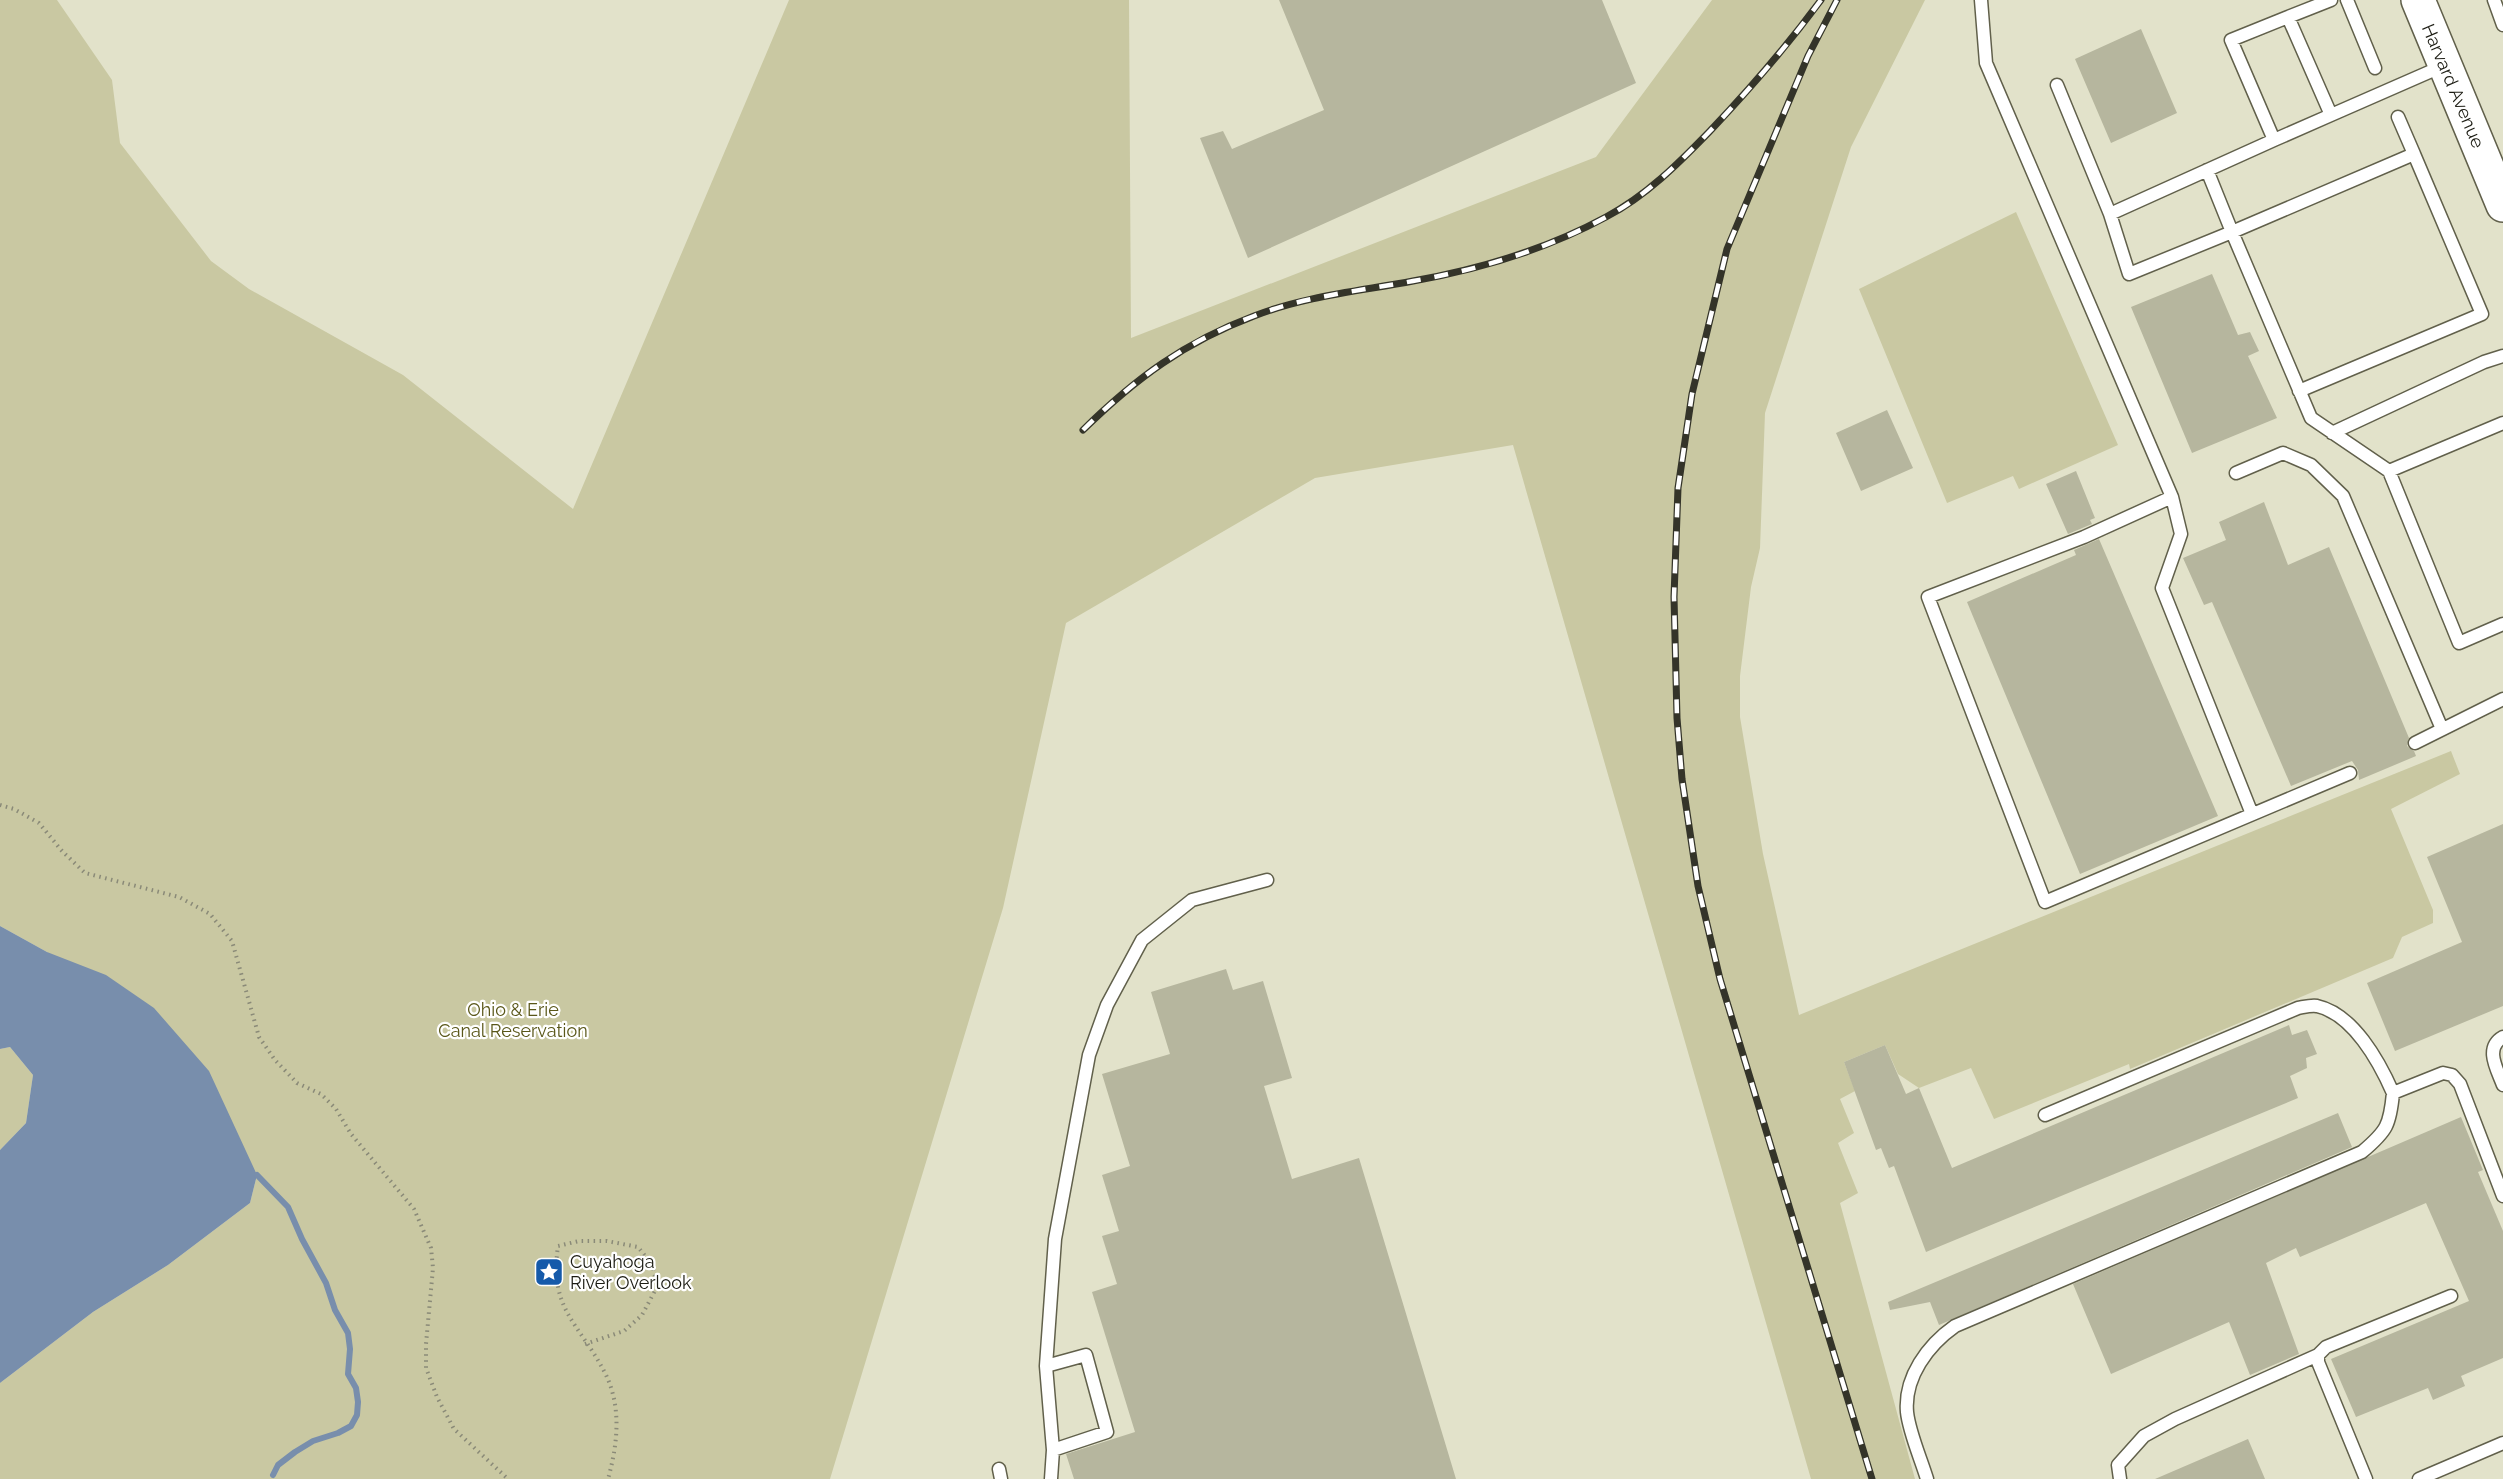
<svg xmlns="http://www.w3.org/2000/svg" width="2503" height="1479" font-family="Raleway,sans-serif">
<rect width="100%" height="100%" fill="#e2e2ca"/>
<!-- green -->
<path fill="#c9c8a2" d="M0,0H57L112,80L120,143L211,261L249,289L403,375L573,509L789,0H1129L1131,338L1596,157L1712,0H1925L1851,147L1765,413L1760,548L1751,587L1740,676V717L1763,854L1799,1015L2451,751L2460,774L2391,809L2433,910V923L2402,937L2393,958L2130,1069L2129,1064L1994,1119L1971,1068L1919,1088L1898,1074L1885,1045L1844,1062L1855,1091L1840,1099L1854,1133L1838,1143L1858,1193L1840,1203L1915,1479H1811L1513,445L1315,478L1066,623L1003,908L830,1479H0V1383L93,1312L168,1265L250,1203L257,1175L47,952L0,926Z
M2016,212L2118,445L2019,489L2013,476L1947,503L1859,289Z
M10,1047L33,1075L26,1123L0,1150V1049Z"/>
<!-- water -->
<path fill="#788eac" d="M0,926L47,952L106,975L154,1008L209,1071L257,1175L250,1203L168,1265L93,1312L0,1383V1150L26,1123L33,1075L10,1047L0,1049Z"/>
<g fill="none" stroke-linecap="round" stroke-linejoin="round">
<!-- stream -->
<path stroke="#788eac" stroke-width="6" d="M257,1175L288,1207L302,1239L326,1283L335,1310L348,1333L350,1349L348,1374L356,1388L358,1402L357,1415L351,1426L338,1433L313,1441L295,1452L278,1465L273,1475"/>
</g>
<!-- building -->
<path fill="#b6b69e" d="M1279,0H1602L1636,83L1248,258L1200,138L1223,131L1232,149L1324,110Z
M2141,29L2177,113L2111,143L2075,59Z
M2212,274L2238,335L2250,332L2259,351L2248,356L2277,418L2192,453L2131,307Z
M1887,410L1913,468L1861,491L1836,433Z
M2076,471L2095,518L2090,520L2092,524L2068,534L2046,484Z
M2264,502L2288,565L2329,547L2409,738L2407,746L2414,751L2416,756L2359,780L2358,770L2352,761L2291,786L2212,602L2204,605L2183,558L2226,540L2219,522Z
M2099,539L2218,816L2080,874L1967,602L2076,555L2074,550Z
M2503,824V1006L2395,1051L2367,983L2462,942L2427,857Z
M1226,969L1233,990L1263,981L1292,1078L1264,1086L1292,1179L1359,1158L1456,1479H1074L1066,1454L1135,1432L1092,1292L1117,1284L1102,1236L1119,1231L1102,1175L1130,1166L1102,1074L1170,1054L1151,992Z
M2289,1025L2292,1035L2307,1030L2317,1054L2306,1058L2307,1068L2290,1076L2298,1098L1926,1252L1894,1166L1889,1168L1881,1148L1876,1150L1844,1062L1885,1045L1906,1094L1919,1088L1952,1168Z
M2338,1113L2352,1147L1939,1325L1930,1302L1890,1310L1888,1302Z
M2461,1117L2483,1170L2478,1172L2503,1231V1358L2461,1376L2465,1386L2433,1400L2428,1388L2356,1417L2331,1359L2469,1301L2426,1203L2300,1257L2296,1248L2266,1263L2299,1354L2250,1375L2229,1322L2111,1374L2073,1284Z
M2248,1439L2265,1479H2155Z"/>
<g fill="none" stroke-linecap="round" stroke-linejoin="round">
<!-- lane casing -->
<g stroke="#61604b" stroke-width="15">
<path id="lane" d="M1981,0L1986,63L2172,497
M2347,0L2375,68
M2494,0L2503,25
M2288,17L2331,0
M2443,66L2331,115L2288,17L2231,40L2274,140L2110,214L2129,274L2232,232L2311,418L2389,471L2459,643L2503,624
M2057,85L2110,214
M2398,117L2414,154
M2274,140L2331,115
M2207,170L2232,232L2414,154L2482,314L2299,391
M2332,433L2484,362L2503,356
M2389,471L2503,423
M2236,473L2283,453L2311,465L2343,496L2442,729
M2415,743L2503,699
M2252,814L2162,588L2181,534L2172,497L2084,537L1928,597L2045,902L2350,773
M2503,1037C2484,1048 2497,1069 2503,1085
M2045,1115L2298,1008C2304,1007 2311,1005 2317,1006C2353,1014 2379,1061 2393,1093L2443,1073L2452,1075L2460,1084L2503,1196
M1046,1366L1055,1239L1089,1055L1107,1005L1142,940L1192,900L1267,880
M999,1469L1001,1479
M1051,1479L1053,1450L1046,1366L1086,1355L1107,1432L1053,1450
M1927,1479C1921,1459 1909,1432 1907,1412C1904,1377 1928,1345 1955,1326L2362,1152C2387,1131 2390,1125 2393,1093
M2120,1479L2118,1465L2144,1436L2175,1419L2318,1355
M2366,1479L2318,1362V1355L2326,1347L2451,1296
M2419,1479L2503,1443"/>
</g>
<!-- secondary casing -->
<g stroke="#61604b" stroke-width="36">
<path id="secondary" d="M2418,0L2503,205"/>
</g>
<!-- path -->
<path stroke="#8a8a78" stroke-width="4" stroke-dasharray="1.5 4.5" stroke-linecap="butt" d="M0,805L14,809L39,823L62,851L85,873L179,897L210,914L232,941L259,1037L275,1060L297,1083L321,1094L336,1109L351,1134L414,1209L431,1248L433,1268L426,1344V1368L437,1397L454,1429L508,1479
M585,1344L624,1331L642,1315L657,1287L653,1266L638,1247L607,1241H579L558,1246C549,1309 578,1322 604,1371C622,1405 618,1443 608,1479"/>
<!-- lane -->
<use href="#lane" stroke="#fff" stroke-width="12"/>
<!-- secondary -->
<use href="#secondary" stroke="#fff" stroke-width="33"/>
<!-- rail casing -->
<g stroke="#343429" stroke-width="7">
<path id="rail" d="M1837,0L1808,56L1727,249L1692,394L1678,488L1674,597L1677,718L1682,779L1698,886L1720,979L1872,1479
M1083,430C1136,378 1185,342 1254,316C1305,296 1360,291 1413,281C1481,269 1545,250 1606,217C1646,196 1678,164 1710,131C1750,89 1787,46 1821,0"/>
</g>
<!-- rail -->
<use href="#rail" stroke="#fff" stroke-width="4.5" stroke-dasharray="14" stroke-linecap="butt"/>
</g>
<!-- icons -->
<defs>
<g id="sight-square" transform="scale(1.5)"><rect x="-9" y="-9" width="18" height="18" rx="4" fill="#155aaa" stroke="#fff"/><path d="M0-6L1.8-2.2L6-1.7L2.9 1.2L3.7 5.4L0 3.3L-3.7 5.4L-2.9 1.2L-6-1.7L-1.8-2.2Z" fill="#fff"/></g>
</defs>
<g fill-rule="evenodd">
<use href="#sight-square" x="549" y="1272"/>
</g>
<g text-anchor="middle" stroke-width="4.5" stroke-linejoin="round" paint-order="stroke">
<!-- street labels -->
<g font-size="18" fill="#1c1c13" stroke="#fff">
<text transform="translate(2453 86) rotate(67)" y="6">Harvard Avenue</text>
</g>
<!-- park labels -->
<g font-size="18" fill="#5a5719" stroke="#fff">
<text x="513" y="1016">Ohio &amp; Erie<tspan x="513" dy="21">Canal Reservation</tspan></text>
</g>
<!-- poi labels -->
<g font-size="18" fill="#1c1c13" stroke="#fff" text-anchor="start">
<text x="570" y="1268">Cuyahoga<tspan x="570" dy="21">River Overlook</tspan></text>
</g>
</g>
</svg>
